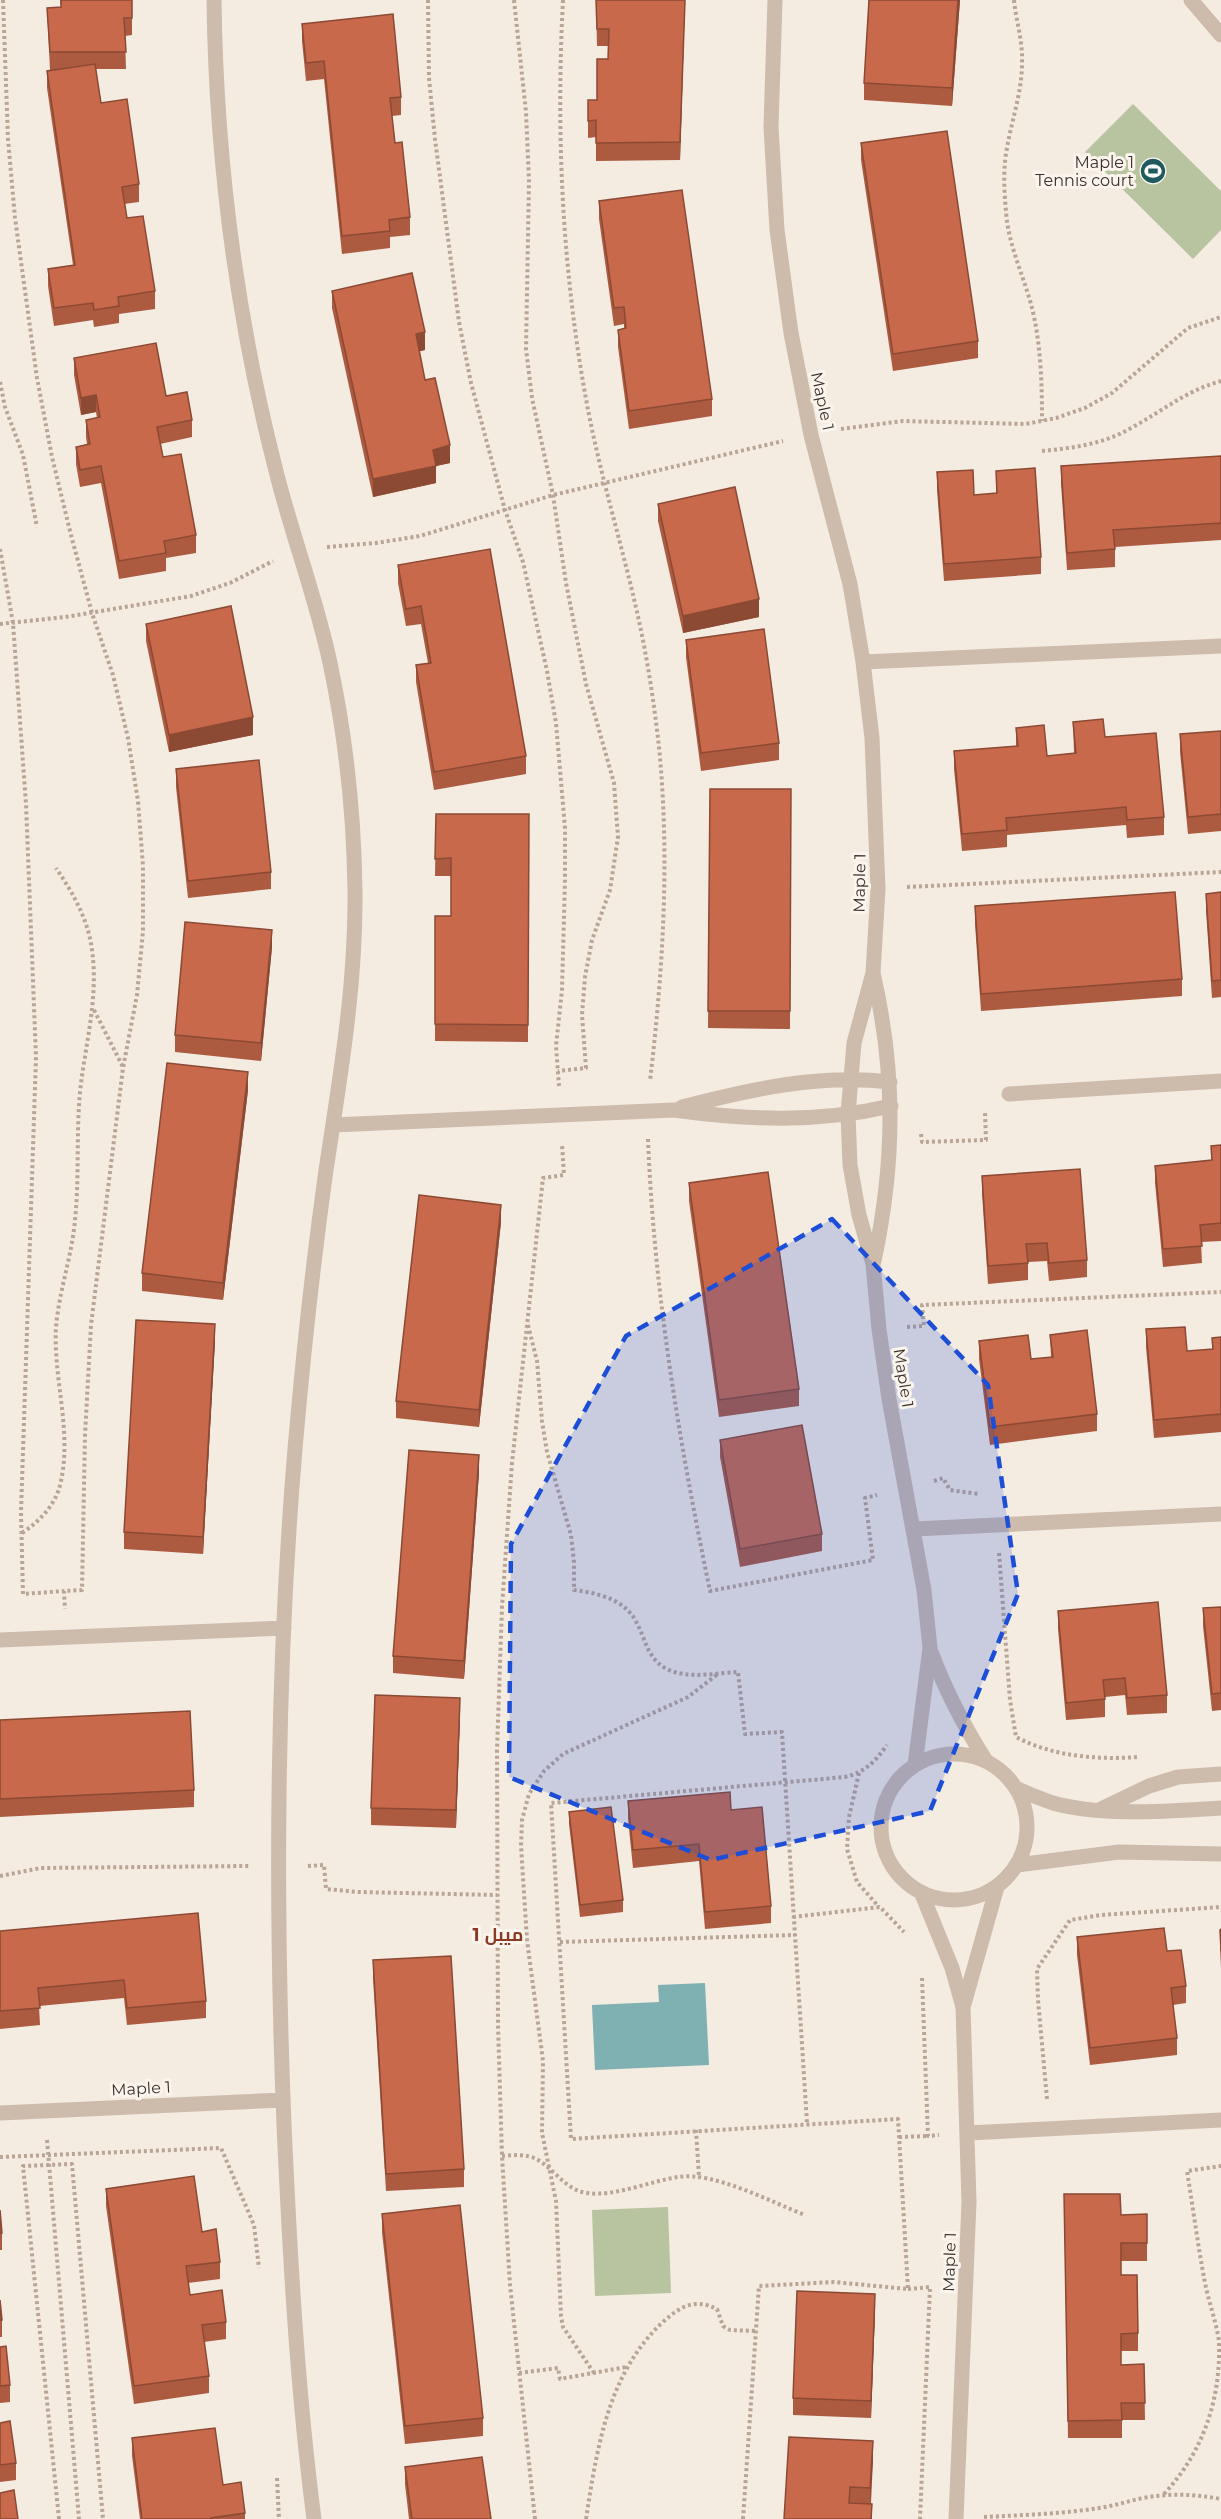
<svg xmlns="http://www.w3.org/2000/svg" width="1221" height="2519" font-family="Montserrat,Cairo,sans-serif">
<rect width="100%" height="100%" fill="#f4ebe1"/>
<!-- green -->
<path fill="#b8c4a0" d="M1133,104L1221,191V230L1193,259L1085,152Z
M668,2207L671,2293L595,2296L592,2210Z"/>
<!-- water -->
<path fill="#7fb0b2" d="M705,1983L709,2065L595,2070L592,2005L659,2002L658,1985Z"/>
<g fill="none" stroke-linecap="round" stroke-linejoin="round">
<!-- path -->
<path stroke="#b9a596" stroke-width="4" stroke-dasharray="3 3" stroke-linecap="butt" d="M3,0L8,139L15,218L37,378L52,457L71,535L92,613L113,675L128,738L138,801L143,866V931L137,995L123,1068L91,1325L85,1435L82,1590L64,1591L65,1609
M428,0L429,78L435,139L459,322L471,383L505,510L523,562L547,671L556,723L565,828V880L562,990L556,1046L559,1086
M514,0L526,112L529,181L526,349L532,398L553,495L566,583L586,684L614,783L618,837L610,890L592,940L585,977L582,1015L586,1068L558,1071
M563,0C556,133 562,267 586,399C599,471 621,541 637,612C647,656 654,702 659,747C670,859 663,970 650,1081
M1014,0C1016,21 1023,41 1022,63C1022,92 1012,119 1007,148C1003,168 1004,190 1006,211C1008,246 1025,278 1033,312C1041,348 1042,384 1042,421
M0,382L5,407L23,455L37,527
M841,429L903,421L1026,424L1056,418L1085,408L1112,393L1188,328L1221,317
M1042,451C1073,448 1104,444 1131,428C1163,411 1185,391 1221,381
M327,547L376,543L420,536L553,495L783,441
M0,549L13,623L26,804L36,1057L21,1512L23,1594L64,1591
M0,624L65,617L191,596L230,583L273,561
M907,887L1221,872
M94,1010L123,1067
M921,1134L922,1142L986,1140L985,1112
M648,1139C654,1292 679,1441 710,1591L873,1560L865,1498L877,1495
M528,1325L537,1361L542,1421L547,1452L571,1535L574,1562V1590C596,1593 621,1598 634,1618C646,1637 646,1660 669,1670C690,1679 716,1673 738,1672L745,1734L782,1732L807,2123
M907,1327L924,1326L922,1305L1221,1292
M934,1481L943,1478L950,1490L979,1494
M22,1533C41,1520 56,1505 61,1481C72,1430 53,1378 56,1327C59,1291 72,1256 75,1220C80,1172 75,1124 82,1076C88,1034 98,992 92,950C88,919 73,893 56,868
M999,1553L1010,1700L1016,1737C1052,1756 1096,1760 1137,1757
M859,1773L849,1817L847,1849L857,1882L879,1907
M308,1866L324,1865L326,1889L358,1892L497,1895
M0,1876L41,1868L249,1866
M793,1917L880,1907L904,1932
M560,1942L795,1935
M922,1978L928,2136L939,2135
M1047,2099L1038,2000L1037,1969L1070,1920L1101,1915L1221,1907
M696,2130L699,2177
M899,2137L928,2136
M47,2140L79,2519
M502,2156C513,2155 524,2154 534,2158C553,2166 564,2190 587,2193C614,2197 651,2181 678,2177C713,2171 771,2202 805,2215
M0,2157L221,2148L254,2225L259,2268
M908,2289L930,2287L920,2519
M519,2373L558,2368L560,2379L626,2367
M594,2373L563,2327L561,2316L556,2201L542,2133L543,2061L527,1940L521,1846L522,1820L529,1794L544,1771L563,1754L688,1697L719,1673
M277,2478L279,2519
M1164,2494C1203,2452 1221,2400 1219,2341C1216,2321 1209,2303 1205,2283C1198,2246 1193,2208 1187,2171L1221,2166
M984,2517C1022,2515 1061,2514 1099,2508C1114,2506 1128,2501 1143,2498C1170,2493 1194,2494 1221,2499
M59,2519L23,2166L72,2164L103,2519
M535,2519L510,2285L502,2156L498,2025L497,1750L502,1607L512,1463L543,1178L564,1175L562,1144
M586,2519C597,2448 608,2372 664,2321C681,2306 695,2298 717,2309L723,2326L730,2330L756,2331
M743,2519L759,2286L834,2282L908,2289L898,2119L571,2139L551,1803L845,1777C865,1772 875,1762 887,1745"/>
<!-- minor -->
<path stroke="#cdbbac" stroke-width="15" d="M214,0C216,158 236,314 275,467C291,533 316,597 330,663C346,738 354,815 355,891C356,986 340,1077 326,1170C313,1263 303,1356 295,1449C276,1674 275,1899 284,2125C290,2256 297,2388 314,2519
M775,0L771,127L777,230L791,333L811,435L850,584L863,662L872,738L878,889L873,973L854,1043L848,1114L850,1165L859,1215L873,1264L879,1329L889,1399L924,1590L930,1648L915,1765
M1191,0L1221,35
M863,662L1221,646
M873,973C896,1073 895,1162 874,1261
M1009,1094L1221,1081
M682,1107C751,1089 819,1074 890,1082
M333,1125L674,1110C747,1120 818,1123 891,1106
M914,1529L1221,1514
M0,1640L284,1628
M932,1654C946,1692 964,1726 986,1761
M881 1827a73 73 0 1 1 146 0a73 73 0 1 1-146 0Z
M1018,1789C1029,1794 1041,1799 1053,1803C1103,1817 1169,1811 1221,1808
M1101,1809L1149,1786L1178,1777L1221,1774
M1017,1865L1119,1852L1221,1854
M921,1892L952,1968L963,2007L969,2202L956,2519
M964,2004L997,1887
M0,2113L283,2100
M968,2133L1221,2120"/>
</g>
<!-- wall -->
<path fill="#ac5a40" d="M60,0H132V35L125,36L126,69H96L101,103L139,184V202L124,204L127,218L155,291V309L119,314V323L94,327L93,320L54,326L48,286V269L73,265L47,88V71L55,70H50L47,8L61,7Z
M596,0H685L680,160L596,161V137L588,138V100H597L608,59L609,46H597Z
M869,0H960L952,106L864,100V83Z
M302,24L401,97V115L392,116L395,143L410,217V235L390,237V248L342,254L324,79L306,81L302,41Z
M861,143L978,341V358L893,371L861,160Z
M599,201L712,399V416L629,429L618,347V330L624,328V324L614,326L599,219Z
M332,291L425,350L419,351L425,380L450,463L436,466V483L373,497L332,308Z
M74,358L166,396L192,420V437L160,444L163,457L196,535V553L166,558V571L119,579L101,483L80,487L76,464V447L87,444L86,437V420L97,418L96,412L81,415L74,375Z
M1221,456V540L1115,547V567L1067,570L1061,484V466Z
M996,471L1041,557V574L944,581L937,490V472L974,495L996,493Z
M658,504L759,617L683,633L658,521Z
M398,565L526,756V774L434,790L416,682V665L428,663L421,624L406,626L398,583Z
M146,624L253,735L169,752L146,641Z
M686,640L779,743V760L701,771L686,657Z
M1073,722L1164,817V835L1127,838L1126,825L1007,835V847L962,851L954,769V751L1016,746V728L1047,756L1074,753Z
M1221,731V831L1188,834L1180,752V734Z
M176,769L271,872V889L188,898L176,787Z
M710,789H791L790,1029L708,1028Z
M436,814H529L528,1042L435,1041V916H451V876H435Z
M1221,892V997L1212,998L1206,911V894Z
M975,906L1182,979V996L981,1011L975,924Z
M272,947L261,1061L175,1052V1035Z
M248,1090L223,1300L142,1291V1273Z
M1221,1145V1241L1201,1242L1202,1263L1163,1267L1155,1183V1166L1211,1161V1146Z
M982,1176L1087,1260V1277L1049,1281L1047,1261L1028,1262V1280L988,1284L982,1193Z
M689,1183L799,1389V1406L719,1417L689,1201Z
M501,1222L479,1427L396,1418V1401Z
M1146,1329L1187,1351L1212,1350V1338L1221,1337V1432L1154,1438L1146,1347Z
M1050,1335L1097,1414V1431L990,1445L979,1359V1341L1031,1359L1051,1357Z
M215,1341L203,1554L124,1549V1532Z
M720,1440L822,1534V1551L740,1567L720,1457Z
M479,1473L464,1679L393,1673V1656Z
M1221,1607V1710L1212,1711L1203,1626V1608Z
M1058,1611L1167,1695V1713L1127,1715L1125,1695L1105,1697V1717L1066,1720L1058,1629Z
M460,1715L456,1828L371,1825V1808Z
M0,1720L194,1790V1807L0,1817Z
M628,1801L731,1810L771,1906V1923L705,1929L699,1861L633,1868L628,1819Z
M569,1812L623,1900V1912L580,1917L569,1824Z
M1221,1929V1968L1220,1947V1930Z
M0,1931L206,2001V2018L127,2025L124,1998L39,2006L40,2025L0,2029Z
M1077,1937L1167,1951L1186,1986V2003L1173,2005L1177,2038V2055L1090,2065L1077,1955Z
M373,1960L464,2169V2187L386,2191L373,1978Z
M106,2189L202,2232L220,2262V2279L188,2283L190,2295L226,2322V2339L204,2342L209,2376V2393L134,2404L106,2206Z
M1064,2194L1121,2215L1147,2214V2261H1121V2275L1138,2333V2351H1121V2365L1144,2364L1145,2420H1122V2438H1068Z
M0,2210L2,2233V2250H0Z
M382,2214L483,2418V2436L405,2444L382,2232Z
M0,2300L2,2320V2337H0Z
M875,2311L871,2418L793,2415V2398Z
M0,2347L10,2385V2402L0,2403Z
M0,2423L16,2463V2480L0,2482Z
M132,2438L223,2485L245,2513V2519H140L132,2456Z
M873,2459L871,2504L872,2519H784Z
M405,2467L491,2519H409L405,2484Z"/>
<!-- shaded-wall -->
<path fill="#8c4a34" d="M685,0L680,160V142Z
M958,0H960L952,106V88Z
M425,332V350L416,352V334Z
M96,395V412L81,415V398Z
M450,445V463L436,466V483L373,497V479L433,450Z
M759,599V617L683,633V616Z
M253,717V735L169,752V735Z
M272,930V947L261,1061V1043Z
M248,1072V1090L223,1300V1283Z
M501,1205V1222L479,1427V1410Z
M215,1324V1341L203,1554V1537Z
M479,1455V1473L464,1679V1661Z
M460,1698V1715L456,1828V1810Z
M875,2294V2311L871,2418V2401Z
M873,2441V2459L870,2505V2488Z"/>
<!-- building -->
<path fill="#c8694b" stroke="#8c4a34" stroke-width="1.5" d="M61,0H132V18H124L126,52H50L47,8L61,7Z
M596,0H685L680,142L596,143V120L588,121V100H597V59H608L609,29H597Z
M869,0H958L952,88L864,83Z
M393,14L401,97L390,98L395,143L402,142L410,217L389,220L390,231L342,236L324,61L306,63L302,24Z
M95,64L101,103L127,99L139,184L122,187L127,218L143,216L155,291L118,297L119,306L94,310L93,303L54,308L48,269L75,265L47,71Z
M947,131L978,341L893,354L861,143Z
M682,190L712,399L629,411L618,330L626,328L624,307L614,308L599,201Z
M412,273L425,332L416,334L425,380L435,378L450,445L433,450L436,466L373,479L332,291Z
M156,343L166,396L187,392L192,420L157,427L163,457L181,454L196,535L164,541L166,553L119,561L101,466L80,470L76,447L90,444L86,420L100,417L96,395L81,398L74,358Z
M1221,456V523L1113,530L1115,549L1067,553L1061,466Z
M1035,468L1041,557L944,564L937,472L973,470L974,495L997,493L996,471Z
M735,487L759,599L683,616L658,504Z
M490,549L526,756L434,772L416,665L431,663L421,606L406,609L398,565Z
M231,606L253,717L169,735L146,624Z
M764,629L779,743L701,753L686,640Z
M1103,719L1105,737L1156,733L1164,817L1127,820L1126,807L1006,818L1007,830L962,834L954,751L1018,746L1016,728L1044,725L1047,756L1076,753L1073,722Z
M1221,731V814L1188,817L1180,734Z
M259,760L271,872L188,881L176,769Z
M710,789H791L790,1011H708Z
M436,814H529L528,1025L435,1024V916H451V858L435,859Z
M1175,892L1182,979L981,994L975,906Z
M1221,892V980L1212,981L1206,894Z
M185,922L272,930L261,1043L175,1035Z
M167,1063L248,1072L223,1283L142,1273Z
M1221,1145V1223L1200,1225L1202,1246L1163,1249L1155,1166L1212,1160L1211,1146Z
M1080,1169L1087,1260L1049,1263L1047,1243L1026,1244L1028,1263L988,1266L982,1176Z
M768,1172L799,1389L719,1400L689,1183Z
M419,1195L501,1205L479,1410L396,1401Z
M136,1320L215,1324L203,1537L124,1532Z
M1185,1327L1187,1351L1213,1349L1212,1338L1221,1337V1414L1154,1420L1146,1329Z
M1087,1330L1097,1414L990,1427L979,1341L1028,1335L1031,1359L1053,1357L1050,1335Z
M802,1425L822,1534L740,1549L720,1440Z
M409,1450L479,1455L464,1661L393,1656Z
M1158,1602L1167,1695L1127,1698L1125,1678L1103,1680L1105,1699L1066,1703L1058,1611Z
M1221,1607V1693L1212,1694L1203,1608Z
M375,1695L460,1698L456,1810L371,1808Z
M190,1711L194,1790L0,1799V1720Z
M730,1792L731,1810L762,1807L771,1906L705,1912L699,1844L633,1850L628,1801Z
M611,1807L623,1900L580,1905L569,1812Z
M198,1913L206,2001L127,2008L124,1980L38,1988L40,2008L0,2011V1931Z
M1164,1928L1167,1951L1181,1950L1186,1986L1171,1988L1177,2038L1090,2048L1077,1937Z
M1221,1929V1951L1220,1930Z
M451,1956L464,2169L386,2174L373,1960Z
M194,2176L202,2232L216,2229L220,2262L186,2266L190,2295L222,2290L226,2322L202,2325L209,2376L134,2386L106,2189Z
M1064,2194H1120L1121,2215L1147,2214V2243H1121V2275H1137L1138,2333L1121,2334V2365L1144,2364L1145,2403H1121L1122,2420L1068,2421Z
M460,2205L483,2418L405,2426L382,2214Z
M0,2210L2,2233H0Z
M797,2291L875,2294L871,2401L793,2398Z
M0,2300L2,2320H0Z
M6,2346L10,2385L0,2386V2347Z
M10,2421L16,2463L0,2465V2423Z
M215,2428L223,2485L241,2482L245,2513L211,2518V2519H142L132,2438Z
M789,2437L873,2441L870,2488L850,2487L849,2503L872,2504L871,2519H784Z
M482,2457L491,2519H412L405,2467Z
M14,2490L18,2519H0V2493Z"/>
<!-- marked area -->
<path fill="#1d4ed8" fill-opacity="0.2" stroke="#1d4ed8" stroke-width="4.5" stroke-dasharray="12 8" stroke-linejoin="round" d="M832,1219L988,1385L1018,1594L930,1811L711,1860L509,1777L511,1544L626,1336Z"/>
<!-- icons -->
<defs>
<g id="stadium-disc" transform="scale(1.35)"><circle r="9.5" fill="#1f5a5e" stroke="#fbf5ee"/><path d="M0-5a6.5 5 0 1 0 0 10a6.5 5 0 1 0 0-10ZM-3.5-1.8h7v3.6h-7Z" fill="#fff"/></g>
</defs>
<g fill-rule="evenodd">
<use href="#stadium-disc" x="1153" y="171"/>
</g>
<g text-anchor="middle" stroke-width="6" stroke-linejoin="round" paint-order="stroke">
<!-- poi labels -->
<g font-size="16" fill="#3b302b" stroke="#fbf5ee" text-anchor="end">
<text x="1134" y="168">Maple 1<tspan x="1134" dy="18">Tennis court</tspan></text>
</g>
<!-- street labels -->
<g font-size="16" fill="#3b302b" stroke="#fbf5ee">
<text transform="translate(823 401) rotate(78)" y="6">Maple 1</text>
<text transform="translate(859 883) rotate(-89)" y="6">Maple 1</text>
<text transform="translate(904 1378) rotate(81)" y="6">Maple 1</text>
<text transform="translate(141 2088) rotate(-3)" y="6">Maple 1</text>
<text transform="translate(949 2262) rotate(-88)" y="6">Maple 1</text>
</g>
<!-- neighbourhood labels -->
<g font-size="18" font-weight="bold" fill="#8c3b22" stroke="#fbf5ee">
<text x="498" y="1941">ميبل 1</text>
</g>
</g>
</svg>
